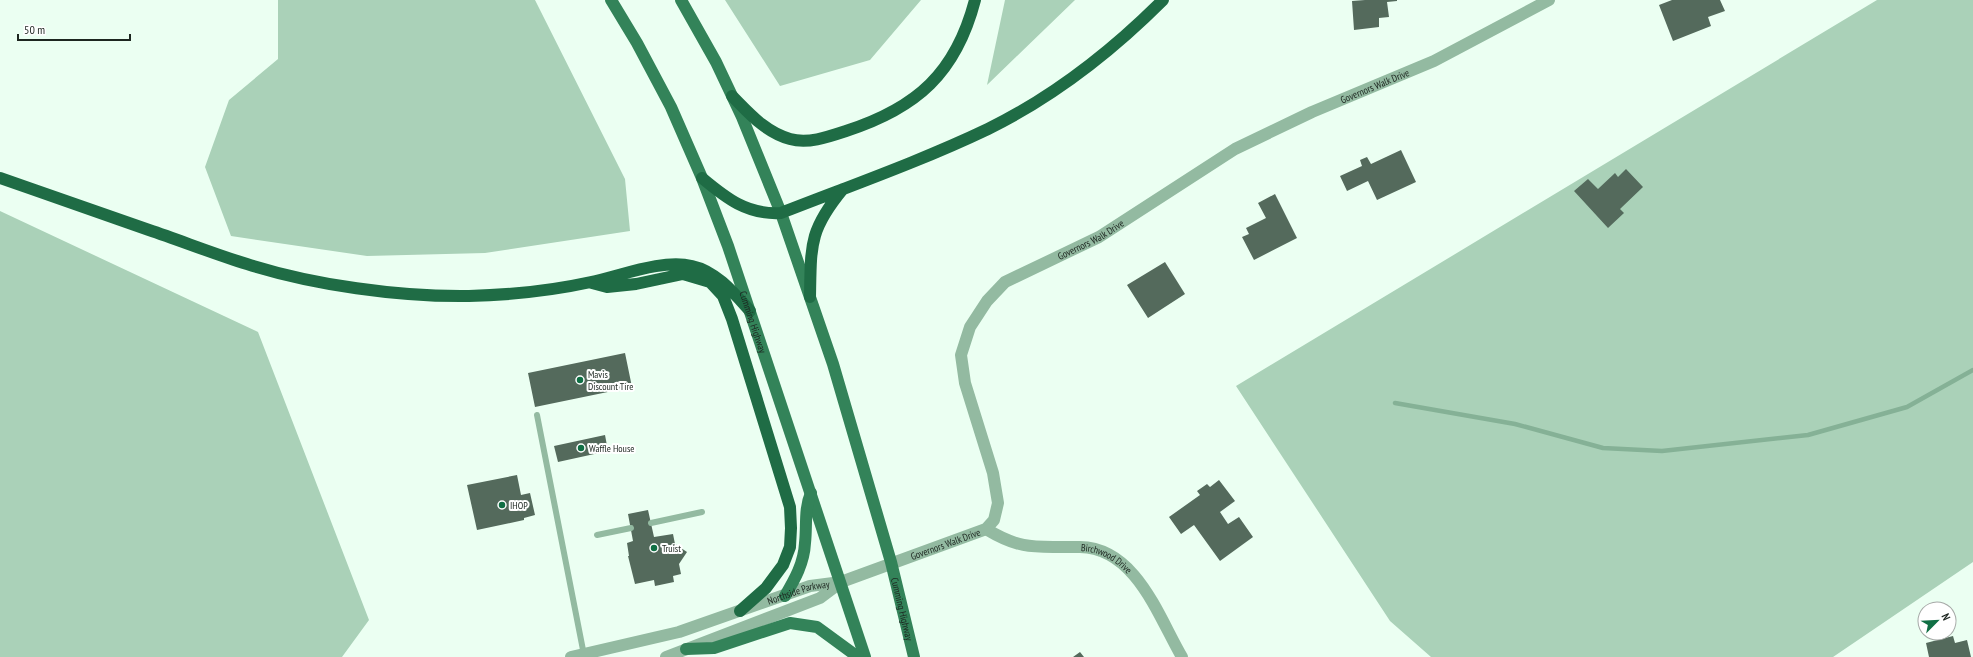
<svg xmlns="http://www.w3.org/2000/svg" width="1973" height="657" font-family="'PT Sans Narrow',sans-serif">
<rect width="100%" height="100%" fill="#ebfff2"/>
<!-- green -->
<path fill="#aad1b8" d="M278,0H535L625,179L630,231L485,253L367,256L231,236L205,167L229,100L278,59Z
M725,0H921L870,60L780,86Z
M1005,0H1075L987,85Z
M1877,0H1973V562L1833,657H1431L1390,621L1236,386Z
M0,211L258,332L369,620L342,657H0Z"/>
<g fill="none" stroke-linecap="round" stroke-linejoin="round">
<!-- stream -->
<path stroke="#85b196" stroke-width="4.5" d="M1395,403L1515,424L1603,448L1662,451L1808,435L1907,407L1973,370"/>
</g>
<!-- building -->
<path fill="#546a5c" d="M1365,0H1397V1L1387,2L1389,17L1379,18V27L1354,30L1352,1Z
M1672,0H1720L1725,11L1708,17L1711,26L1673,41L1659,5Z
M1401,150L1416,182L1377,200L1368,181L1347,191L1340,176L1362,166L1360,160L1367,157L1371,164Z
M1626,169L1643,187L1620,209L1624,213L1608,228L1574,191L1588,179L1598,189L1615,173L1618,177Z
M1275,194L1297,238L1254,260L1242,237L1249,234L1246,228L1266,218L1258,203Z
M1165,262L1185,294L1148,318L1127,285Z
M625,353L632,387L535,407L528,373Z
M605,435L608,451L558,462L554,446Z
M517,475L521,495L530,493L535,515L524,518V520L477,530L467,485Z
M1219,480L1235,501L1220,512L1228,524L1239,517L1253,537L1220,561L1194,525L1181,534L1169,517L1200,495L1197,491L1207,484L1210,487Z
M648,510L654,537L673,534L675,544L687,552L679,564L681,574L673,576L674,582L655,586L654,580L635,584L628,556H629L627,543L633,541L628,514Z
M1953,636L1955,643L1967,640L1971,657H1929L1926,643Z
M1080,652L1084,657H1073Z"/>
<g fill="none" stroke-linecap="round" stroke-linejoin="round">
<!-- service -->
<path stroke="#93baa1" stroke-width="6" d="M537,415L584,655
M651,523L702,512
M597,535L631,528"/>
<!-- minor -->
<g stroke="#93baa1" stroke-width="12">
<path id="s1" d="M986,529C1024,552 1038,546 1080,547C1136,548 1158,616 1182,657"/>
<path id="s2" d="M571,657L679,632L810,586L841,582L986,529L994,520L998,503L993,473L965,383L961,355L970,327L987,301L1005,282L1099,237L1235,149L1312,112L1434,61L1549,0"/>
<path d="M666,657L820,598L840,583"/>
</g>
<!-- primary -->
<g stroke="#338359" stroke-width="12">
<path id="s3" d="M611,0L637,43L671,107L702,178L728,246L865,657"/>
<path id="s4" d="M681,0L716,62L742,117L781,213L833,364L891,562L914,657"/>
<path d="M785,596C795,579 804,563 805,543C807,526 804,509 811,493"/>
<path d="M686,649L714,648L790,623L817,627L858,657"/>
</g>
<!-- motorway -->
<path stroke="#1f6c45" stroke-width="12" d="M732,96C749,113 765,132 790,139C808,144 828,137 846,131C917,108 956,73 975,0
M0,178C50,195 100,213 149,230C182,241 214,254 247,264C313,285 399,297 469,296C510,295 550,291 591,282C621,276 661,259 692,266C716,271 734,293 750,311
M702,178C726,198 747,215 781,213C850,186 921,161 988,129C1053,97 1112,51 1163,0
M592,283L607,287L636,284L683,274L710,282L723,296L732,319L790,507L791,528L790,547L783,565L766,588L740,611
M810,297C811,245 809,230 843,189"/>
</g>
<!-- markers -->
<g fill="#106f44" stroke="#fff" stroke-width="1.5">
<circle cx="580" cy="380" r="4"/>
<circle cx="581" cy="448" r="4"/>
<circle cx="502" cy="505" r="4"/>
<circle cx="654" cy="548" r="4"/>
</g>
<g text-anchor="middle" stroke-width="4" stroke-linejoin="round" paint-order="stroke">
<!-- street labels -->
<g font-size="10" fill="#1d2620" stroke="#fff">
<text dy="4" stroke="none"><textPath href="#s2" startOffset="1124">Governors Walk Drive</textPath></text>
<text dy="4" stroke="none"><textPath href="#s2" startOffset="800">Governors Walk Drive</textPath></text>
<text dy="4" stroke="none"><textPath href="#s3" startOffset="353">Cumming Highway</textPath></text>
<text dy="4" stroke="none"><textPath href="#s2" startOffset="392">Governors Walk Drive</textPath></text>
<text dy="4" stroke="none"><textPath href="#s1" startOffset="127">Birchwood Drive</textPath></text>
<text dy="4" stroke="none"><textPath href="#s2" startOffset="237">Northside Parkway</textPath></text>
<text dy="4" stroke="none"><textPath href="#s4" startOffset="650">Cumming Highway</textPath></text>
</g>
<!-- poi labels -->
<g font-size="10" fill="#1d2620" stroke="#fff" text-anchor="start">
<text x="588" y="378">Mavis<tspan x="588" dy="12">Discount Tire</tspan></text>
<text x="589" y="452">Waffle House</text>
<text x="510" y="509">IHOP</text>
<text x="662" y="552">Truist</text>
</g>
</g>
<!-- north arrow -->
<g transform="translate(1937 621) rotate(66)"><circle r="19" fill="#ffffff" stroke="#a5a8a6"/>
<path d="M0-3L7 15L0 10L-7 15Z" fill="#106f44"/>
<text y="-6" font-size="11" font-weight="bold" text-anchor="middle" fill="#1d2620">N</text>
</g>
<!-- scale -->
<path d="M18 34v6h112v-6" fill="none" stroke="#1d2620" stroke-width="2"/>
<text x="24" y="34" font-size="12" fill="#1d2620" stroke="#ffffff" stroke-width="3" paint-order="stroke">50 m</text>
</svg>
